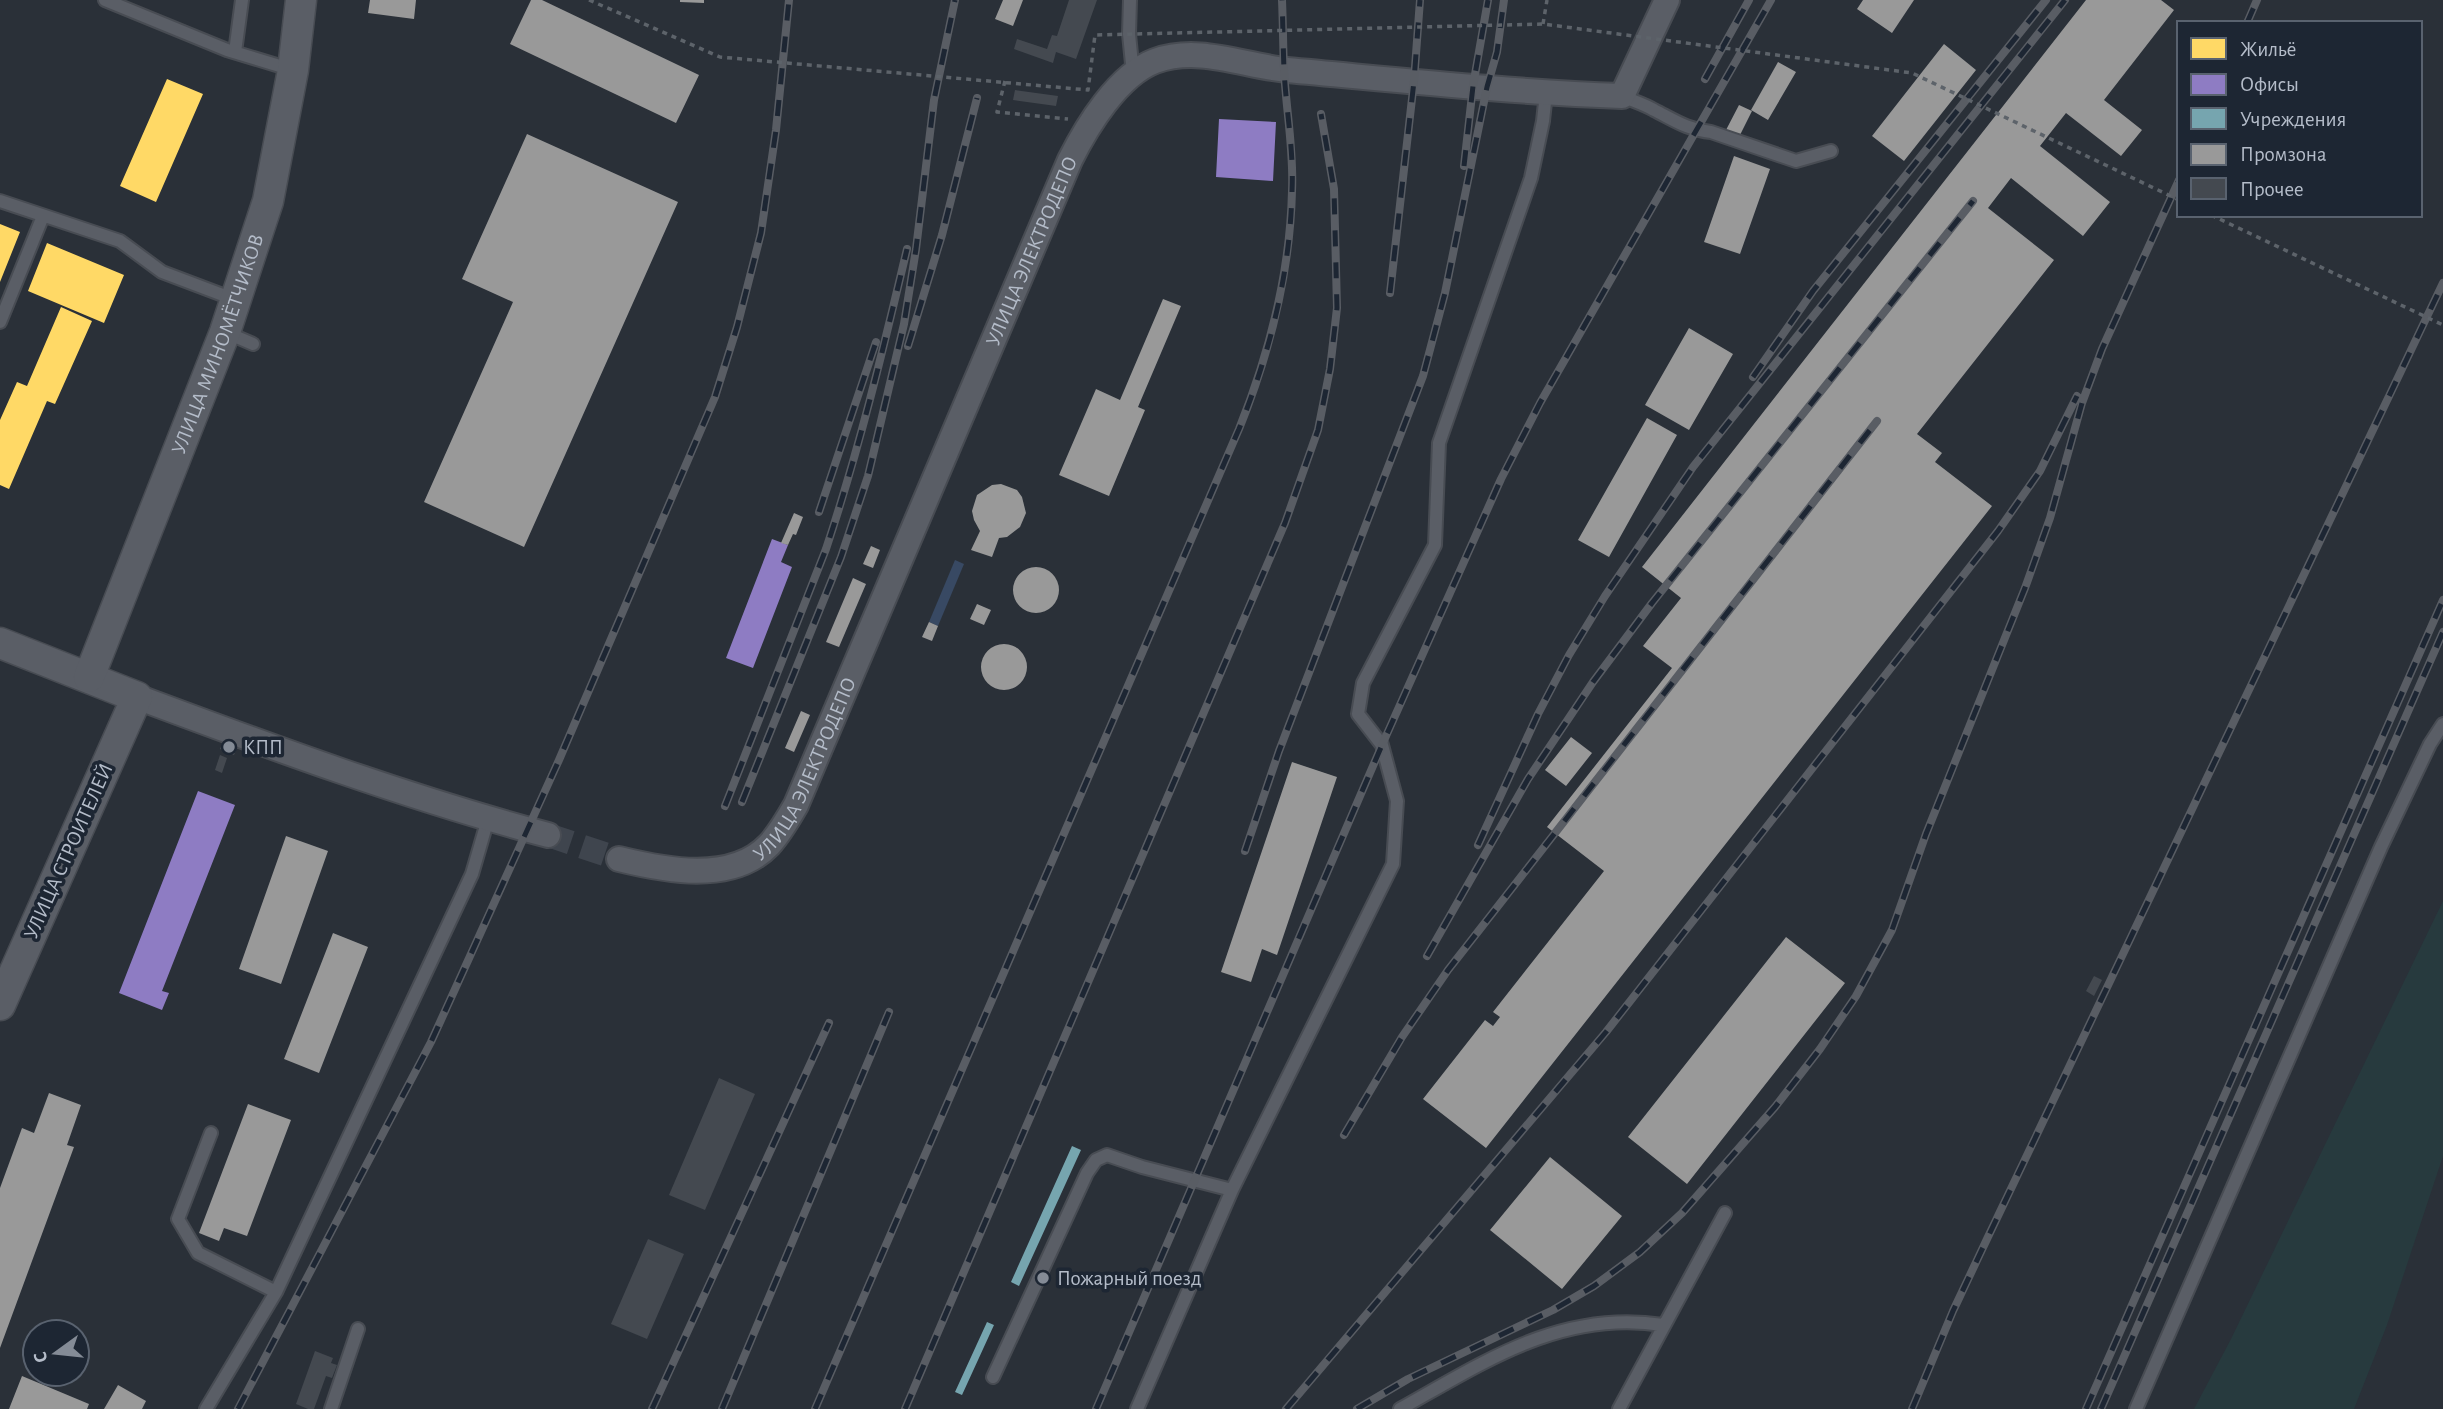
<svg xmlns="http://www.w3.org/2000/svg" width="2443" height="1409" font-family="'Alegreya Sans',sans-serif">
<rect width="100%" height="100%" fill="#2a3038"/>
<!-- green -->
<path fill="#273a3e" d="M2443,901V1156L2387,1325L2354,1409H2194L2231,1339Z"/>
<!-- water -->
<path fill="#384963" d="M955,560L964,564L938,626L929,622Z"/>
<!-- homes -->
<path fill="#ffd966" d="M167,79L203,94L156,202L120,186Z
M0,224L20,232L0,282Z
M47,243L124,275L104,323L28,291Z
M61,307L92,321L55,404L47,401L9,489L0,485V420L17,382L27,386Z"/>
<!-- offices -->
<path fill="#8e7cc3" d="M1219,119L1276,122L1273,181L1216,177Z
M772,539L788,545L781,562L792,567L753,668L726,658Z
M198,791L235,805L162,991L169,993L162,1010L119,993Z"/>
<!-- public -->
<path fill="#76a5af" d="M1072,1146L1081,1150L1019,1286L1011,1282Z
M987,1322L994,1325L962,1395L955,1392Z"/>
<!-- industry -->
<path fill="#999" d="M370,0H416L414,19L368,13Z
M531,0H542L699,75L676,123L510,44Z
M680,0H704V3L680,2Z
M1003,0H1023L1013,26L995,19Z
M1863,0H1914L1892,33L1857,9Z
M2086,0H2161L2174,10L2104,100L2142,130L2121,156L2066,113L2040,146L2110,202L2083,236L2011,178L1988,208L2054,260L1917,434L1942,453L1935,462L1992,506L1486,1148L1423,1099L1485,1020L1493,1026L1500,1017L1493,1012L1604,871L1547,827L1672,668L1643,646L1681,598L1642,567Z
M1944,44L1976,70L1904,161L1872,136Z
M1778,62L1796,72L1768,120L1751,110Z
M1739,105L1752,111L1739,137L1726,130Z
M527,134L678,202L524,547L424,502L513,302L462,279Z
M1734,156L1770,169L1740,254L1704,242Z
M1163,299L1181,306L1138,407L1145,410L1109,496L1059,475L1096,389L1120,400Z
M1689,328L1733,354L1689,430L1645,405Z
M1647,418L1677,435L1609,557L1578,540Z
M1001,484L1017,490L1022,497L1026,513L1020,527L1007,537L999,538L992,557L971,550L980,531L974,520L972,511L977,495L992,485Z
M794,513L803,517L796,535L793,534L788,545L781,543Z
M871,546L880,550L873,568L863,564Z
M1013 590a23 23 0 1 1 46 0a23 23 0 1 1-46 0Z
M853,578L866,584L839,647L826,642Z
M977,604L991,610L984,625L970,619Z
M929,622L938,626L932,641L922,637Z
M981 667a23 23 0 1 1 46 0a23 23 0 1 1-46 0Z
M801,711L810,715L794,752L785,748Z
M1571,737L1592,753L1566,786L1545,770Z
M1292,762L1337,777L1277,955L1262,949L1251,982L1221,972Z
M286,836L328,851L281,984L239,969Z
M333,933L368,947L319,1073L284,1059Z
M1786,937L1845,983L1687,1184L1628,1137Z
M49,1093L81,1105L67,1145L74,1147L0,1348V1188L22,1128L34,1133Z
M248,1104L291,1120L247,1236L224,1228L219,1241L199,1233Z
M1550,1157L1622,1216L1562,1289L1490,1230Z
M22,1376L89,1404L87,1409H9Z
M118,1385L146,1401L142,1409H104Z"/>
<!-- building -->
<path fill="#444950" d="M1069,0H1097L1076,59L1056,52L1053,63L1014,49L1017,39L1047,49L1052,35L1057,36Z
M1015,90L1058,96L1056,106L1013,100Z
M223,740L238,746L234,755L220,749Z
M220,755L227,758L222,773L215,770Z
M2094,976L2102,980L2094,996L2086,991Z
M719,1078L755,1094L705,1210L669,1195Z
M648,1239L684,1254L647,1339L611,1324Z
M315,1351L333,1358L331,1363L337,1365L332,1378L326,1376L314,1409H308L296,1404Z"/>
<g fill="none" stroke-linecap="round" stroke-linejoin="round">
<!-- minor-tunnel -->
<path stroke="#3f454e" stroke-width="24" stroke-dasharray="24 12" stroke-linecap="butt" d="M548,835L619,859"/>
<!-- service casing -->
<g stroke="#484c53" stroke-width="16">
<path id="service" d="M105,0L227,50L293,70
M1130,0L1129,34L1133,74
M235,52L242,0
M1622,96C1633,101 1644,104 1654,110C1674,120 1688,130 1711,132L1796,161L1831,151
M0,201L120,241L162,272L236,300
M0,322L43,216
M225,332L253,344
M211,1133L178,1219L198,1253L276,1292
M993,1377L1087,1173L1096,1160L1107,1155L1142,1167L1232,1190
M206,1409L276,1292L472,874L488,819
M331,1409L358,1329
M1137,1409L1232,1190L1393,864L1397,801L1382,745L1358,714L1363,683L1435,545L1439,443L1531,178L1543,121L1546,93
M1400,1409C1484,1362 1562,1309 1663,1325
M1619,1409L1725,1213
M2136,1409L2381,847L2430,744L2443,724"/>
</g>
<!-- minor casing -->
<g stroke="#484c53" stroke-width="28">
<g id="minor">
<path d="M137,697C271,747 409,798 548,835"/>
<path id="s1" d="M619,859C664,870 732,884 769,845C780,833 788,819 796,805L1070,160C1087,126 1118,75 1155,61C1199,45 1244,66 1287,70C1399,80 1510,92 1622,96L1667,0"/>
</g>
</g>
<!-- tertiary casing -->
<g stroke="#484c53" stroke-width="33">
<g id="tertiary">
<path d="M0,643L137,697L0,1005"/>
<path id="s2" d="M89,677L225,332L268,201L293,70L301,0"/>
</g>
</g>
<!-- path -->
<path stroke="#5d636a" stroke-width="3.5" stroke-dasharray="5 5" stroke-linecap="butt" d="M1543,24L1547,0
M1005,81L997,112L1068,119"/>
<!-- service -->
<use href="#service" stroke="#5a5e66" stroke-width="12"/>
<!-- minor -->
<use href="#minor" stroke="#5a5e66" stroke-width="24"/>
<!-- tertiary -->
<use href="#tertiary" stroke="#5a5e66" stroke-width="30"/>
<!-- rail casing -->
<g stroke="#595d64" stroke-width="8">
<path id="rail" d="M2247,23L2257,0
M1705,79L1749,0
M1464,166L1473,86L1488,0
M1390,293L1414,81L1420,0
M908,346L942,235L977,98
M1753,377L1813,291L2046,0
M819,512L876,342
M742,802L841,557L868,476L904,324L916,249L934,100L955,0
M725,806L826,549C859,450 883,350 907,249
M1478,845L1538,714L1569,655L1605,596L1693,467L2065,0
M1245,851L1279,751L1423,376L1445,293L1487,87L1497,52L1504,0
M1427,956L1528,779L1593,682L1652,603L1973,201
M1344,1135L1402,1037L1448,970L1877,421
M238,1409L431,1042L559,760L715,397L737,327L761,233L776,130L789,0
M652,1409L829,1023
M722,1409L889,1012
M815,1409L1239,429C1270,352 1290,275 1292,191C1294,150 1286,110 1284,69C1283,46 1283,23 1282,0
M905,1409L1285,523L1318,430L1330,369L1337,308L1334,189L1321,114
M1096,1409L1382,745L1501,479L1540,403L1771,0
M1286,1409L1606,1032L1998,531L2040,471L2077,396
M1357,1409L1408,1379L1553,1310L1594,1286L1640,1252L1682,1213L1775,1107L1820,1049L1856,996L1892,930L1926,834L2025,588L2050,518L2082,403L2102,349L2179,180
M1912,1409L1953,1311L1987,1239L2443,283
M2086,1409L2443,600
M2101,1409L2443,632"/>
</g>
<!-- rail -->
<use href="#rail" stroke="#1d2633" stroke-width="5" stroke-dasharray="16" stroke-linecap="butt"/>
<!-- path-bridge -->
<path stroke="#5d636a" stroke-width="3.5" stroke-dasharray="5 5" stroke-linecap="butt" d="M589,0L720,57L1088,90L1095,35L1543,24L1912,73L2179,200
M2211,215L2443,325"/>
</g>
<!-- markers -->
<g fill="#848b96" stroke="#1d2633" stroke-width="2.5">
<circle cx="229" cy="747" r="7"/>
<circle cx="1043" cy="1278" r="7"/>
</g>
<g text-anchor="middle" stroke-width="7" stroke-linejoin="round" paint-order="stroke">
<!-- street labels -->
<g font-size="21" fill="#b4bcc9" stroke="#1d2633">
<text dy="7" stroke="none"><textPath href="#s1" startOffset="808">УЛИЦА ЭЛЕКТРОДЕПО</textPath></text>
<text dy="7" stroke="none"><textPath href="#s2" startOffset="357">УЛИЦА МИНОМЁТЧИКОВ</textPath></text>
<text dy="7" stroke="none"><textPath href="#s1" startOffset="242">УЛИЦА ЭЛЕКТРОДЕПО</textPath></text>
<text transform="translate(68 851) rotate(-66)" y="7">УЛИЦА СТРОИТЕЛЕЙ</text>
</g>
<!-- poi labels -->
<g font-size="21" fill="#b4bcc9" stroke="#1d2633" text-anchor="start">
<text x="243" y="754">КПП</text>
<text x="1057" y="1285">Пожарный поезд</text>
</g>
</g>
<!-- legend -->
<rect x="2177" y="21" width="245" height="196" fill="#1d2633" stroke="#59626f" stroke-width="2"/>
<rect x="2191" y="38" width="35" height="21" fill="#ffd966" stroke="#59626f" stroke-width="2"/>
<text x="2240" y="56" font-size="21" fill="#b4bcc9">Жильё</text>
<rect x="2191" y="74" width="35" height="21" fill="#8e7cc3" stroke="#59626f" stroke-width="2"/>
<text x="2240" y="91" font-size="21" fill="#b4bcc9">Офисы</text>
<rect x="2191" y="108" width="35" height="21" fill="#76a5af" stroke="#59626f" stroke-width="2"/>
<text x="2240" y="126" font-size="21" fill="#b4bcc9">Учреждения</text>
<rect x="2191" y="144" width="35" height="21" fill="#999999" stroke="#59626f" stroke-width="2"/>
<text x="2240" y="161" font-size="21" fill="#b4bcc9">Промзона</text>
<rect x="2191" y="178" width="35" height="21" fill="#444950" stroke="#59626f" stroke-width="2"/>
<text x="2240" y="196" font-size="21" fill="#b4bcc9">Прочее</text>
<!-- north arrow -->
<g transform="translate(56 1353) rotate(255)"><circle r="33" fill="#1d2633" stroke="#59626f" stroke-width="2"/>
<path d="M0-5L12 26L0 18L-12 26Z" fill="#848b96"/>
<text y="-10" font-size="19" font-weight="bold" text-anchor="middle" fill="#b4bcc9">С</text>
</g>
</svg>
